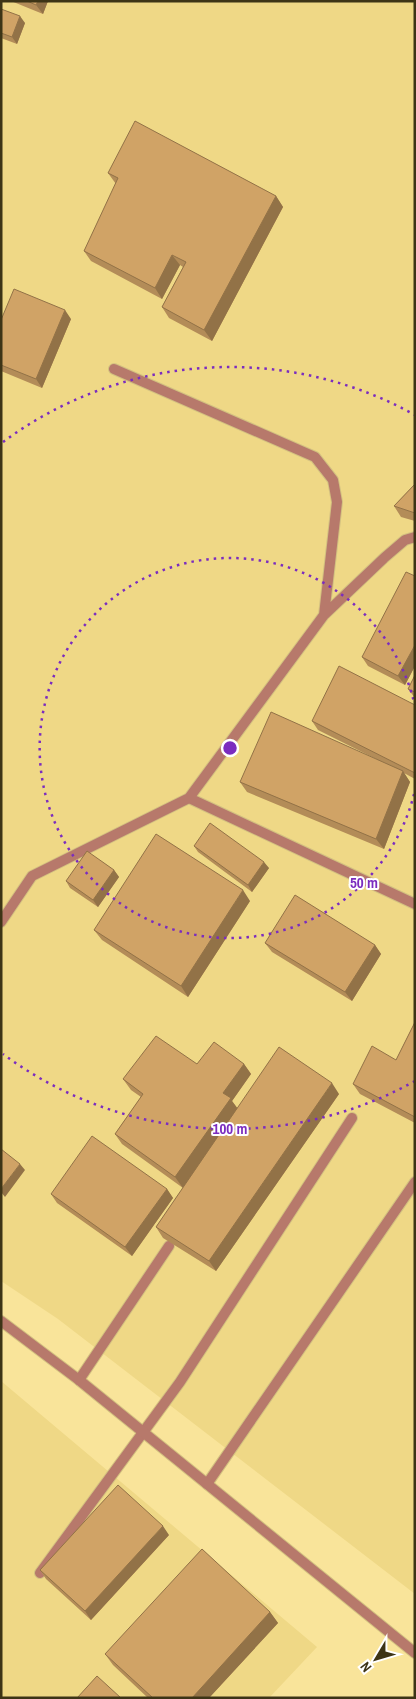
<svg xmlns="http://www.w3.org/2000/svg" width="416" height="1699" font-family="'Archivo Narrow',sans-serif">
<rect width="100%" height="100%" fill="#f9e49a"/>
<!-- built -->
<path fill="#efd886" d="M1,1H415V1594L58,1319L1,1281Z
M1,1381L317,1647L269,1698H1Z"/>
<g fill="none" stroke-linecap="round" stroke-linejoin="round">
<!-- service casing -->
<g stroke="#d3c180" stroke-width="12">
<path id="service" d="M79,1380L169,1246
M207,1484L415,1182
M40,1573L180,1382L352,1118"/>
</g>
<!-- minor casing -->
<g stroke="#d3c180" stroke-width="12">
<path id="minor" d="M114,369L315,457L333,480L337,502L324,615
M189,798L415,904
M1,922L32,876L189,798L324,615L384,558L405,540L415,537"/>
</g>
<!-- tertiary casing -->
<g stroke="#d3c180" stroke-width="12">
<path id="tertiary" d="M1,1321L79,1380L415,1653"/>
</g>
<!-- service -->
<use href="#service" stroke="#b7796b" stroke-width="10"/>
<!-- minor -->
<use href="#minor" stroke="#b7796b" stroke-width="10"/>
<!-- tertiary -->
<use href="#tertiary" stroke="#b7796b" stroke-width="10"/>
</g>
<!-- wall -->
<path fill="#b38c58" d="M11,1H48L43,14Z
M1,9L25,23L17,44L1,38Z
M108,173L276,196L283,207L212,341L169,318L162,307L183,267L180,265L162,299L91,261L84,251L116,184Z
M71,319L42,388L1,371V320Z
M415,484V521L401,517L394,506Z
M415,576V666L405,685L368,666L362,657Z
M415,675V698L408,689Z
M415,705V779L404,773L410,782L384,849L247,792L240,782L378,760L318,730L312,721Z
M194,846L269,868L252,892L198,852Z
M114,870L119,877L98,907L70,888L66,881Z
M250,901L188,997L102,940L94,930Z
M265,943L375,945L381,954L352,1001L272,952Z
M415,1022V1123L360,1094L353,1084L396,1060Z
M197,1064H244L251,1074L232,1101L237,1108L339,1094L216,1271L163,1238L156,1227L183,1188L122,1144L115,1134L141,1097L131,1090L123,1079Z
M167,1189L173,1198L132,1256L57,1203L51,1194Z
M169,1535L91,1620L46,1579L40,1570Z
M270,1612L278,1623L209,1698H148L113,1665L105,1654Z"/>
<!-- shaded-wall -->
<path fill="#927247" d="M38,1H48L43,14L36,5Z
M20,16L25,23L17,44L12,37Z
M276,196L283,207L212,341L204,330Z
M172,255L180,265L162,299L155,288Z
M65,310L71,319L42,388L36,379Z
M415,645V666L405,685L398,676Z
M403,771L410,782L384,849L376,839Z
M264,862L269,868L252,892L248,885Z
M114,870L119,877L98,907L93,900Z
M243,890L250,901L188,997L181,986Z
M375,945L381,954L352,1001L345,992Z
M244,1064L251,1074L232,1101L238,1109L183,1188L175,1177L223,1093Z
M332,1083L339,1094L216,1271L209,1261Z
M20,1164L25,1170L5,1197L1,1192V1189Z
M167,1189L173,1198L132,1256L125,1247Z
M163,1526L169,1535L91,1620L85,1611Z
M270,1612L278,1623L209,1698H192Z"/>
<!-- building -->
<path fill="#d0a366" stroke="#927247" d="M27,1H38L36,5Z
M1,9L20,16L12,37L1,33Z
M135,121L276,196L204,330L162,307L186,262L172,255L155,288L84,251L118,178L108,173Z
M14,289L65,310L36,379L1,365V320Z
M415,484V513L394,506Z
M406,572L415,576V645L398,676L362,657Z
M339,666L415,705V773L312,721Z
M415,675V692L408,689Z
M271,712L403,771L376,839L240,782Z
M210,823L264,862L248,885L194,846Z
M156,834L243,890L181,986L94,930Z
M87,851L114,870L93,900L66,881Z
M295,895L375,945L345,992L265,943Z
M415,1022V1117L353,1084L372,1046L396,1060Z
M156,1036L197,1064L214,1042L244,1064L223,1093L231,1098L175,1177L115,1134L143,1094L123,1079Z
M279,1047L332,1083L209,1261L156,1227Z
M92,1136L167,1189L125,1247L51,1194Z
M1,1149L20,1164L1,1189Z
M118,1485L163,1526L85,1611L40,1570Z
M202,1549L270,1612L192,1698H153L105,1654Z
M97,1676L121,1698H77Z"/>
<!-- distance rings -->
<g fill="none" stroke="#7b2cbf" stroke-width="2.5" stroke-dasharray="2.5 5">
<path d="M414 794A190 190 0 1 1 414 702"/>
<path d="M415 1081A381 381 0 0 1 3 1054M3 442A381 381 0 0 1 415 415"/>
</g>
<circle cx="230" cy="748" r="8" fill="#7b2cbf" stroke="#fff" stroke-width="2.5"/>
<g font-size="15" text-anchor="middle" font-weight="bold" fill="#7b2cbf" stroke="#fff" stroke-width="4" stroke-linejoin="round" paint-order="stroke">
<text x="364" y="888">50 m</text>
<text x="230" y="1134">100 m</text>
</g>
<!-- border -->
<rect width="416" height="1699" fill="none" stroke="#3d3416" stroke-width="5"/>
<!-- north arrow -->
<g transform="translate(376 1659) rotate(232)" stroke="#ffffff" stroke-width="4" paint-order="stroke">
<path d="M0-4L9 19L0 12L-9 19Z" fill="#3d3416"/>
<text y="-8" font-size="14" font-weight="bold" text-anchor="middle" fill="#3d3416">N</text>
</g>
</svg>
